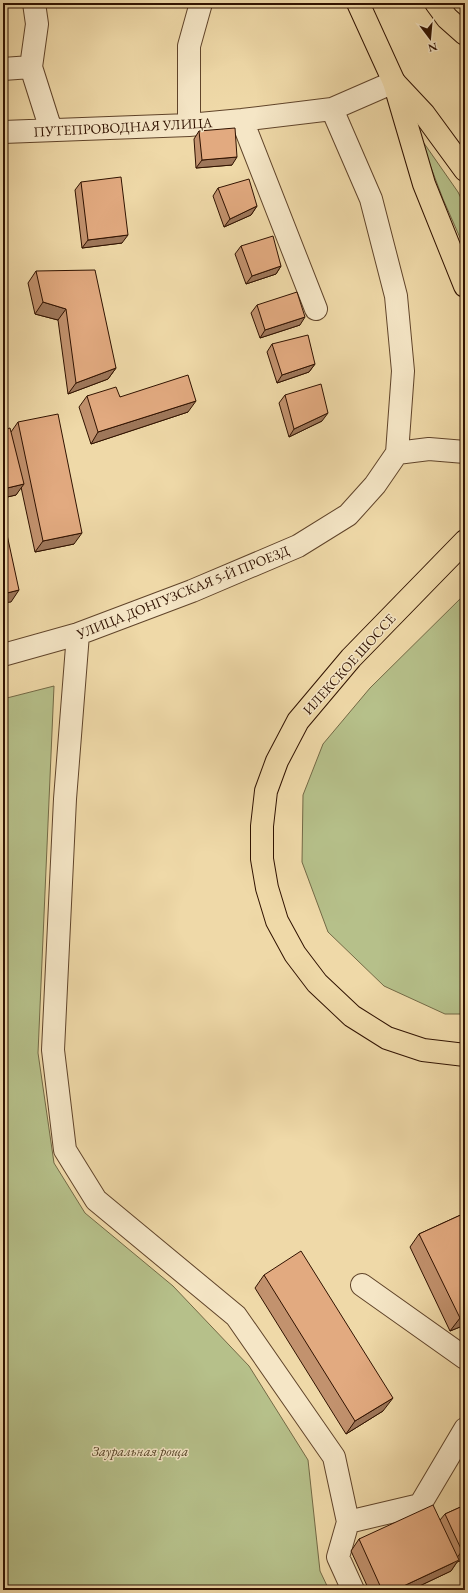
<svg xmlns="http://www.w3.org/2000/svg" width="468" height="1593" font-family="'EB Garamond',serif">
<rect width="100%" height="100%" fill="#efd9a8"/>
<filter id="stains"><feTurbulence type="fractalNoise" baseFrequency=".005" numOctaves="4"/><feColorMatrix values="0 0 0 0 .2 0 0 0 0 .09 0 0 0 0 .02 0 0 0 .5 -.17"/></filter>
<radialGradient id="worn" r=".72"><stop offset=".6" stop-color="#630" stop-opacity="0"/><stop offset="1" stop-color="#630" stop-opacity=".3"/></radialGradient>
<!-- green -->
<path fill="#b6c08a" stroke="#736945" d="M419,136L458,192L465,206V249L443,199Z
M465,594V1014H445L384,986L328,932L302,862L303,795L323,744L370,688Z
M54,686L38,1053L54,1163L85,1213L173,1286L249,1366L308,1460L320,1571L329,1590H3V699Z"/>
<g fill="none" stroke-linecap="round" stroke-linejoin="round">
<!-- minor casing -->
<g stroke="#60442a" stroke-width="24">
<path id="minor" d="M34,3L37,24L31,67L51,130
M3,69L31,67
M332,109L371,199L396,296L403,371L397,453
M242,120L316,309
M189,125V46L201,3
M3,132L189,125L242,120L332,109L394,82
M397,453L429,449L465,452
M78,634L65,799L53,1050L65,1150L96,1200L236,1316L334,1457L348,1522L338,1557L353,1590
M3,655L78,634L192,591L298,546L348,515L375,485L397,453
M362,1285L465,1358
M348,1522L420,1505L465,1429"/>
</g>
<!-- major casing -->
<g stroke="#301200" stroke-width="24">
<path id="major" d="M394,82L424,114L465,170"/>
</g>
<!-- highway casing -->
<g stroke="#301200" stroke-width="24">
<path id="highway" d="M358,3L394,82L424,184L465,286
M436,3L447,18L465,34
M465,541L351,658L298,721L277,761L266,791L262,826V859L267,888L277,921L295,954L317,983L352,1016L387,1038L423,1050L465,1055"/>
</g>
<!-- minor -->
<use href="#minor" stroke="#f5e6c6" stroke-width="22"/>
<!-- major -->
<use href="#major" stroke="#efd9a8" stroke-width="22"/>
<!-- highway -->
<use href="#highway" stroke="#efd9a8" stroke-width="22"/>
</g>
<!-- wall -->
<path fill="#c2926e" stroke="#301200" d="M199,131L232,165L196,168L194,139Z
M81,182L122,243L82,248L75,190Z
M218,188L257,206L251,215L224,227L213,196Z
M241,246L281,266L276,274L246,284L235,254Z
M36,271L116,368L108,379L68,394L58,320L35,314L28,283Z
M257,305L300,325L260,338L251,313Z
M272,344L315,364L309,372L277,383L267,352Z
M285,395L322,421L289,437L279,403Z
M87,396L120,397L188,412L91,444L79,407Z
M18,422L74,544L35,552L21,487L16,495L3,498V430L11,432Z
M465,1213V1325L450,1331L410,1247L419,1234Z
M264,1275L383,1411L346,1434L255,1288Z
M465,1505V1559L457,1562L451,1571L411,1590H369L351,1551L359,1539L440,1520L445,1514Z"/>
<!-- shaded-wall -->
<path fill="#9e775a" stroke="#301200" d="M237,157L232,165L196,168L202,160Z
M257,206L251,215L224,227L230,219Z
M128,235L122,243L82,248L88,240Z
M281,266L276,274L246,284L252,276Z
M43,302L66,309L58,320L35,314Z
M305,317L300,325L260,338L265,330Z
M315,364L309,372L277,383L282,375Z
M116,368L108,379L68,394L76,383Z
M196,401L188,412L91,444L98,432Z
M328,413L322,421L289,437L294,429Z
M24,484L16,495L3,498V489Z
M82,533L74,544L35,552L43,541Z
M19,590L11,602L3,603V594Z
M465,1315V1325L450,1331L460,1318Z
M393,1398L383,1411L346,1434L355,1421Z
M465,1550V1559L457,1562L451,1571L411,1590H395L453,1563L462,1551Z"/>
<!-- building -->
<path fill="#e2aa80" stroke="#301200" d="M235,128L237,157L202,160L199,131Z
M121,177L128,235L88,240L81,182Z
M249,179L257,206L230,219L218,188Z
M273,236L281,266L252,276L241,246Z
M95,270L116,368L76,383L66,309L43,302L36,271Z
M297,292L305,317L265,330L257,305Z
M308,335L315,364L282,375L272,344Z
M188,375L196,401L98,432L87,396L116,387L120,397Z
M321,384L328,413L294,429L285,395Z
M58,414L82,533L43,541L18,422Z
M10,428L24,484L3,489V430Z
M6,530L19,590L3,594V531Z
M465,1213V1315L460,1318L419,1234Z
M301,1251L393,1398L355,1421L264,1275Z
M433,1505L459,1560L395,1590H382L359,1539Z
M465,1505V1550L462,1551L445,1514Z"/>
<g text-anchor="middle" stroke-width="3" stroke-linejoin="round" paint-order="stroke">
<!-- street labels -->
<g font-size="14" fill="#301200" stroke="#f5e6c6">
<text transform="translate(123 127) rotate(-3)" y="5">ПУТЕПРОВОДНАЯ УЛИЦА</text>
<text transform="translate(183 592) rotate(-22)" y="5">УЛИЦА ДОНГУЗСКАЯ 5-Й ПРОЕЗД</text>
<text transform="translate(349 664) rotate(-48)" y="5">ИЛЕКСКОЕ ШОССЕ</text>
</g>
<!-- park labels -->
<g font-size="14" font-style="italic" fill="#584629" stroke="#f5e6c6">
<text x="140" y="1456">Зауральная роща</text>
</g>
</g>
<!-- margin -->
<rect width="468" height="1593" fill="none" stroke="#efd9a8" stroke-width="16"/>
<rect x="4" y="4" width="460" height="1585" fill="none" stroke="#301200" stroke-width="2"/>
<rect x="8" y="8" width="452" height="1577" fill="none" stroke="#301200"/>
<!-- north arrow -->
<g transform="translate(430 38) rotate(164)" stroke="#f5e6c6" stroke-width="3" paint-order="stroke">
<path d="M0-3L7 15L0 10L-7 15Z" fill="#301200"/>
<text y="-6" font-size="11" font-weight="bold" text-anchor="middle" fill="#301200">N</text>
</g>
<rect width="100%" height="100%" filter="url(#stains)"/>
<rect width="100%" height="100%" fill="url(#worn)"/>
</svg>
